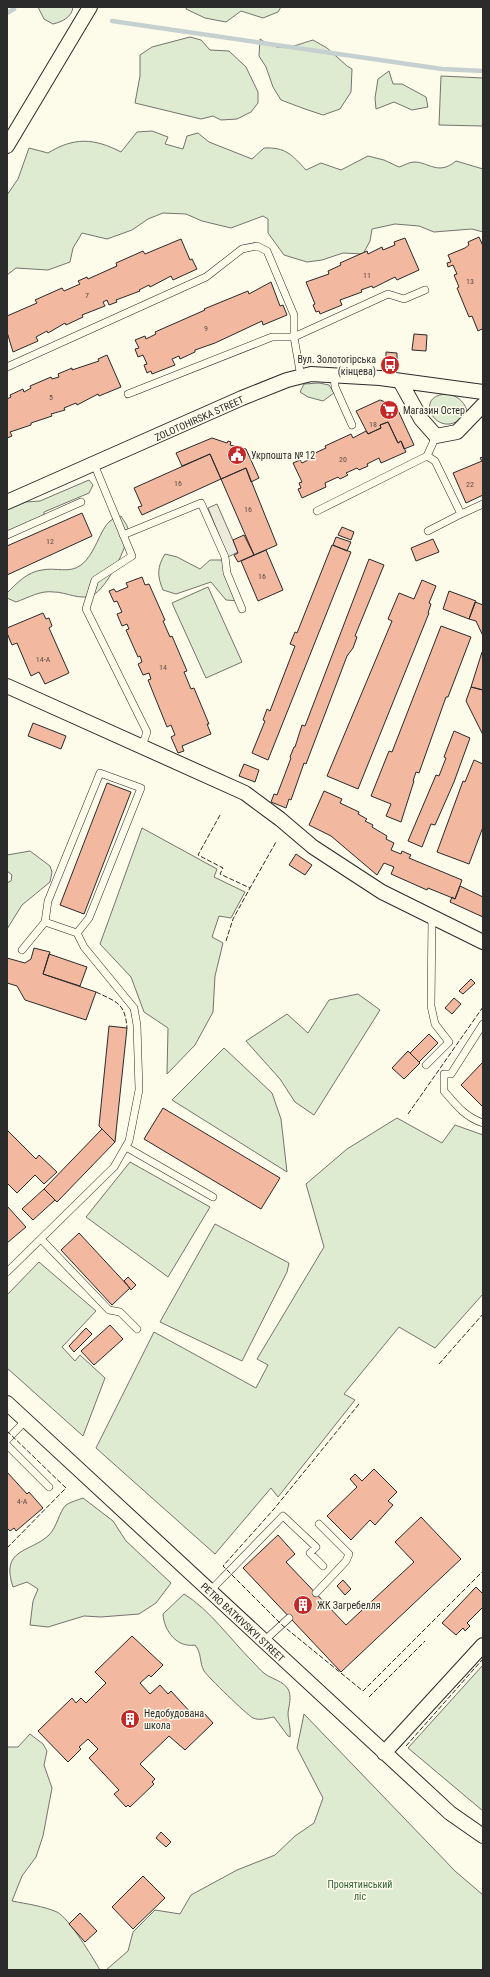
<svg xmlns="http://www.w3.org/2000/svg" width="490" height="1977" font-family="'Roboto Condensed',sans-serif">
<rect width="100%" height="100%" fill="#fdfbea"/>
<!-- green -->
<path fill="#deebd1" stroke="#74746e" d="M38,7H73C72,17 62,22 53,24L44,19Z
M187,7H281L278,12L263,18L241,11L226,22L205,18L186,9Z
M190,37L201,40L210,50L229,51L246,67L258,92V103L251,112L237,119L221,120L213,116L201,119L135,103L140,76V55L152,47Z
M260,39C280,53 290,47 313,40L327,48L347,66L352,69L351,92L340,109L323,115L305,109L281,100L273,87L266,67L259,56Z
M389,71L393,84H402L426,97L428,107L412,110L394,102L376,109L375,98L378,79Z
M441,76L483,78V126L439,125Z
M152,131L168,137L165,144L183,149L187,136L198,133L209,142L252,159L264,148C286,147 292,155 306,170L321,163L341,170L368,156L384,160L399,167C403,166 409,162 414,162C429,162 438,176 456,161L483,169V232L472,229L434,232L419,226L395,224L372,229L370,241L363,254L343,253L322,260L307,262L284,255L268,233V219L263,216L231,228L202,221L186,214L163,213L148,219L132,230L107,239L82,233L73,248L70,262L48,270L16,268L7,275V195L18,179L29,148L48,153C74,137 94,138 121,152L137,132Z
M319,383L329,385L334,393L323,401L308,397L300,392L304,384Z
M446,394C456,395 463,400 467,410C465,415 463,417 459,420C436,437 413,396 446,394Z
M89,480L93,485L89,493L44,512V515L7,534V510L26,502L40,501Z
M121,516C123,520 128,525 128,530C130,544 106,589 93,595C81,601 66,592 54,592C40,590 28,598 16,602L7,598V593C17,583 27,572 42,570C56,567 69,574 81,565C95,555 100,529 110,521C112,519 118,518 121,516Z
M165,554L177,557L200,569L210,560H223C228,575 237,586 239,601L226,600L211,582L176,594L163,590C157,576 157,567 165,554Z
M208,587L242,662L206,678L172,603Z
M142,828L217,869L214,877L245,892L231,918L219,916L212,937L223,943L215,976L213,1012L195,1045L167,1074L168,1028L144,1012L131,977L100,944Z
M30,851L50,866L52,872L50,882L22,905L7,929V883L11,881L12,875L7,871V855Z
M358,994L380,1010L314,1115L295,1102L280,1079L246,1041L287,1014L308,1033L329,1000Z
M224,1048L272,1093L281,1119L287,1172L172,1100Z
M397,1118L442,1143L455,1125L483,1135V1294L435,1348L399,1327L344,1394L355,1400L278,1497L271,1488L215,1554L96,1448L154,1332L256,1388L268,1365L257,1359L324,1247L306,1184L347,1149Z
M130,1162L210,1207L168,1277L86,1217Z
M215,1224L289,1263L287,1272L242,1361L160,1322Z
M39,1262L96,1311L62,1347L75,1361L80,1355L105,1378L83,1436L7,1368V1295Z
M83,1498L113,1521L126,1541L171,1583L156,1603L139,1614L101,1617L84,1616L48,1627L30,1625L33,1601L38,1589L27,1582L13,1587C0,1548 30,1553 49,1535C57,1527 59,1512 66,1505C70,1502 78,1500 83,1498Z
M184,1594C210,1610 230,1639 252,1661C256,1665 260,1670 265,1674C272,1679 283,1681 288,1689C292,1696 289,1705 288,1713C288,1721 291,1727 290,1737L288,1736L274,1717C267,1718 260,1721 253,1718C247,1715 207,1676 204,1671C199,1662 202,1653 195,1645C177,1648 164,1631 163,1614Z
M483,1665V1811L408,1748Z
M304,1714L455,1871L483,1895V1970H106L128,1951L133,1932L155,1910L180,1914L191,1895L237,1870L275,1855L295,1836L314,1823L323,1798L297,1748Z
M30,1734L43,1744L47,1751L44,1765L52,1788L43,1836L36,1857L22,1876L12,1901C27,1904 43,1906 57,1912C69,1918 93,1958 100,1970H7V1747H18Z"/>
<!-- parking -->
<path fill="#eceadb" stroke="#74746e" d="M217,504L238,552L228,557L208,508Z"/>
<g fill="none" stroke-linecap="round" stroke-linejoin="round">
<!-- stream -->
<path stroke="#c7d0d0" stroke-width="4.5" d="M7,13L14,9
M112,21L442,69L483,71"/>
</g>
<!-- building -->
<path fill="#f2b8a0" stroke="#2b2b2b" d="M479,237L483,246V331L482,329L478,331L472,316L469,317L457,288L459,287L454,275L457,274L453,265L448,267L447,263L451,262L448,255L465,248L469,245L468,242Z
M405,238L419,270L397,280L395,277L373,288L372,286L361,290L362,292L340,300L342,305L320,314L319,311L316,312L313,305L315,304L306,282L329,274L328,271L341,265L340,263L367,251L368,254L382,247L383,250L395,245L394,242Z
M181,239L190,260L192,259L197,269L173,280L171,276L150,287L149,285L139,290L140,291L116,300L117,302L109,305L107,300L103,302L105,306L82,315L83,317L66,325L65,323L48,333L47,331L36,337L38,341L13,352L7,332V316L37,303L35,300L62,288L64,291L80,284L78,281L87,277L88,279L117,266L116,263L143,251L145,254Z
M271,282L280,306L283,305L287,315L263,325L262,321L215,343L195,350V352L180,359L179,356L172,359L175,365L152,374L151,371L147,373L144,365L147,364L143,355L138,357L135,349L139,348L135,340L145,336L146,339L156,334L155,332L205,310L204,309L248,291L249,294Z
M414,334L427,335L426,351L412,350Z
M386,352L397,353V359L386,358Z
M107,355L121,387L99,396L98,394L77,405L76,403L64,408L65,410L51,414L52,416L31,423V425L10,432L12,436L7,438V399L11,397L10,395L23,389L24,392L31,388L30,386L51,377L52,379L59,377L58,374L72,368V370L99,361L98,359Z
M380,400L396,406L414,445L404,449L401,441L398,443L388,422L380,425L381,428L368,434L356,411Z
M388,422L398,443L401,441L406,452L381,463L379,458L367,464L368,466L359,470L357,468L346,473L348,475L340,479L338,477L325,483L326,487L302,498L298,489L301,488L299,483L302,482L293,463L300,460L302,463L314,457L313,454L326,448L325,446L351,434L353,438L366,431L368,434L381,428L380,425Z
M212,438L227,443L228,441L231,442L230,445L246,449L259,478L251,482L246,468L221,479L210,454L182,466L176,453Z
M210,454L221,479L142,515L138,507L142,506L134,488Z
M483,457V495L466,503L453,473L482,461L480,458Z
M246,468L277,545L254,555L221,479Z
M82,513L92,536L7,575V546Z
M342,527L354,532L351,540L338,535Z
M244,535L254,555L238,562L234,555L238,553L233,540Z
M336,537L351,542L347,551L333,545Z
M433,539L439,552L416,561L411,548Z
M332,545L351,552L268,760L252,753L265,721L263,720L267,709L270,711L295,646L290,644L295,632L297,633Z
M266,550L283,590L258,601L241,561Z
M369,559L384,565L355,636L357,637L353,648L347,656L306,764L304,763L291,800L289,799L286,808L271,802L274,794L277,795L291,758L290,757L294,747H295L302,725L305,726Z
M142,577L145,585L149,584L165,620L163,621L170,637L172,636L187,671L184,672L191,689L194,688L209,724H207L211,734L182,746L184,751L178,753L171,737L175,735L171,725L167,727L148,680L151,679L149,673L143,675L138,664L142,662L140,656L138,657L126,630L129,629L127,624L122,626L117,614L122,612L117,601L114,602L109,591L114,589L116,592L128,587L126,583Z
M422,580L436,586L429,603L431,604L428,613H429L358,789L327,776L392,621L388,619L399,593L414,599Z
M449,591L476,601L469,619L443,609Z
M475,602L483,605V636L476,621L469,619Z
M43,613L46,619L49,618L52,626L49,628L69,673L45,684L39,672L31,676L17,643L12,645L7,633V628Z
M441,626L471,637L448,697H446L419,773L416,772L413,781H414L401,822L386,816L391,804L371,796L389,751L392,752Z
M482,652H483V690L471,687Z
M471,687L483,690V735L466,701Z
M33,723L66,736L61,749L28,736Z
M454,731L470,738L454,782L435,825L431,824L422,847L408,841L436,775L439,776L446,758L444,757Z
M474,760L483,764V827L469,864L437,852L463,781L465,782Z
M244,764L259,770L255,782L239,776Z
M107,783L131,792L84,914L60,905Z
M324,791L342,799L340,803L359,812L358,814L367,819L365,821L373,825L372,827L387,836L386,839L394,843L391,850L401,854L402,851L411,855L409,858L462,880L455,899L428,888L427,890L391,874L394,867L384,863L377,875L331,836L309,825Z
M296,854L312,865L305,875L289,865Z
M460,886L483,897V917L450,902L452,897L455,899Z
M34,948L50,952L43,974L96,992L86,1020L25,1000L17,986L7,983V958L25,963L31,959Z
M49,954L87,967L80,986L43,974Z
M471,979L475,983L463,994L459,991Z
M454,998L461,1004L452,1014L445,1008Z
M109,1026L127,1028L115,1142L99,1126Z
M429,1034L438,1043L419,1062L410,1053Z
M408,1051L420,1063L404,1079L392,1068Z
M483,1062V1107L461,1085Z
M163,1108L280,1178L261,1209L144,1139Z
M102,1129L115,1142L57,1202L44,1189Z
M7,1130L36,1159L39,1155L57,1172L44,1184L35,1175L17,1193L7,1183Z
M44,1189L55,1200L33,1220L22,1209Z
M7,1206L26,1227L7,1243Z
M79,1233L130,1288L112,1305L61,1250Z
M128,1277L136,1285L131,1290L124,1281Z
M110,1325L123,1339L94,1365L81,1351Z
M86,1328L92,1334L74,1352L69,1346Z
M374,1469L397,1492L388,1501L393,1505L375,1525L370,1520L351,1540L327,1516L357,1487L350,1479L355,1474L362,1481Z
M7,1472L27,1494L29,1492L43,1508L16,1531L14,1528L10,1531L7,1528Z
M421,1517L461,1559L341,1672L243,1568L278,1535L295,1554L286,1562L346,1625L414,1562L395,1542Z
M343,1580L351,1589L345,1595L337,1586Z
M476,1587L483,1594V1607L467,1623L470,1626L465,1631L463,1628L456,1635L442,1623Z
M132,1636L163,1665L151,1677L149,1675L140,1683L150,1694L160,1685L168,1694L171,1691L192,1714L196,1710L201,1716L204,1713L213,1723L185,1750L169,1736L140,1764L155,1779L152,1782L154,1784L130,1807L128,1805L126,1807L114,1794L119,1790L89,1758L98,1749L88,1739L79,1747L81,1749L68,1762L38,1731L72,1698L76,1703L81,1698L86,1703L106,1683L95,1672Z
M161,1832L171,1842L166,1847L156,1838Z
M143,1876L165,1898L133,1929L112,1907Z
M80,1913L97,1931L85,1942L69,1924Z"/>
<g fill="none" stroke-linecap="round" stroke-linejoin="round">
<!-- lane casing -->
<g stroke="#2b2b2b" stroke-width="8">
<path id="lane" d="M7,367L206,277L242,249L257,246L267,251L294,315V337L301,377
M334,375L335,387L352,425
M128,394L272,337H294L388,294L404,299L425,290
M427,456L435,461L461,514L483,504
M94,464L132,556L95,580L86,609L147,732L142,746
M317,511L427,456L436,436
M428,531L461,514
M7,535L81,502
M123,535L201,503L225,557L227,573L242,609
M45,922L48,901L100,773L141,788L89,918L77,933
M483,1024L451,1074H444V1091C456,1105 465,1117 483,1123
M426,1065L449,1042L435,1024L431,1006L432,917
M126,1147L213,1197
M41,1239L109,1310L120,1312L137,1329
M7,1272L114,1167L129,1141L139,1090L137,1025L134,1008L84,947L77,933L45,922L22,950
M7,1440L26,1420
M7,1445L49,1487
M210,1591L283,1516L316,1547L310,1553L323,1566
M316,1593L346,1561L349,1554L319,1524
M264,1641L289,1618"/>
</g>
<!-- street casing -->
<g stroke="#2b2b2b" stroke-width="16">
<path id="street" d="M7,146L90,7
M400,381L421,419L436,436L457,432L483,405
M7,502L242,398L287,380L311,374L380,378L483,392
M7,686L245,793L280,819L313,847L382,892L483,942
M7,1403L450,1813L483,1836
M384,1753L483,1645"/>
</g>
<!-- lane -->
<use href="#lane" stroke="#fdfbea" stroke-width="7"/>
<!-- street -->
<use href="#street" stroke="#fdfbea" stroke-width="14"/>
<!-- fence -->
<path stroke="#2b2b2b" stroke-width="1" stroke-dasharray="5 2" stroke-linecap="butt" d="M220,815L198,855L223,868L220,874L250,888L276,842
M226,941L233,919L250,888
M96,992C117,1002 125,1003 127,1028
M408,1114L483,1007
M439,1364L483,1314
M359,1404L274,1509L223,1566L282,1625L363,1691L483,1571
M7,1431L66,1488L7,1548
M369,1697L425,1641
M406,1746L482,1660"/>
</g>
<!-- icons -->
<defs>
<g id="bus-disc" transform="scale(1)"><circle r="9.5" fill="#c62828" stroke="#fdfbea"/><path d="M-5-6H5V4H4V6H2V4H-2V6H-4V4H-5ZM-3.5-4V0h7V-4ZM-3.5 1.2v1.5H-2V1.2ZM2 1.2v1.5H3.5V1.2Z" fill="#fff"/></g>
<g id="supermarket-disc" transform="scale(1)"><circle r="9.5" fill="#c62828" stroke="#fdfbea"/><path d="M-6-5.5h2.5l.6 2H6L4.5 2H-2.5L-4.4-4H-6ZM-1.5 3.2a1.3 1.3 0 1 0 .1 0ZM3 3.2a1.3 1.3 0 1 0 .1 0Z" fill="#fff"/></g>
<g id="civic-disc" transform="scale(1)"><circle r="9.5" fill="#c62828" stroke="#fdfbea"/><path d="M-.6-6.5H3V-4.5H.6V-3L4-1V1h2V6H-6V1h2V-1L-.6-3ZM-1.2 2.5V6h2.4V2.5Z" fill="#fff"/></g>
<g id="building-disc" transform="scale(1)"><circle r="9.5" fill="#c62828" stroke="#fdfbea"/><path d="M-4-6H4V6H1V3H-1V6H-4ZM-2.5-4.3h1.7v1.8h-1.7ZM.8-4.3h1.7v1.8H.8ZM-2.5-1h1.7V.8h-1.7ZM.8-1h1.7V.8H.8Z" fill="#fff"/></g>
</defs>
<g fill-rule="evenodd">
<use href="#bus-disc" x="390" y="365"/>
<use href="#supermarket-disc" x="389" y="410"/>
<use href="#civic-disc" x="237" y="455"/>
<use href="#building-disc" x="303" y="1605"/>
<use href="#building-disc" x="130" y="1719"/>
</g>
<g text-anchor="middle" stroke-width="3" stroke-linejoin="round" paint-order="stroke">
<!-- number labels -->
<g font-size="8" fill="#5d4e48">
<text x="367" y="278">11</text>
<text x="470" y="284">13</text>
<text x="87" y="298">7</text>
<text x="206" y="331">9</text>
<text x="51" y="400">5</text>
<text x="373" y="427">18</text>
<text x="343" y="462">20</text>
<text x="178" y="486">16</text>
<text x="470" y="487">22</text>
<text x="248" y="512">16</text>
<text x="50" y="544">12</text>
<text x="262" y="579">16</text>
<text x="43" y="662">14-А</text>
<text x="163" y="670">14</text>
<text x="22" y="1504">4-А</text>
</g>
<!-- poi labels -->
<g font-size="10" fill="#2b2b2b" stroke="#fdfbea" text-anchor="start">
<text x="376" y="363" text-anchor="end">Вул. Золотогірська<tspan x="376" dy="12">(кінцева)</tspan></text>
<text x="403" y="414">Магазин Остер</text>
<text x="251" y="459">Укрпошта № 12</text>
<text x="317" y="1609">ЖК Загребелля</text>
<text x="144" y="1717">Недобудована<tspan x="144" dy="12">школа</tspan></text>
</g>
<!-- street labels -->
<g font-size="10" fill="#2b2b2b" stroke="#fdfbea">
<text transform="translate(199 418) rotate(-24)" y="4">ZOLOTOHIRSKA STREET</text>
<text transform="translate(243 1622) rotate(43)" y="4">PETRO BATKIVSKYI STREET</text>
</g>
<!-- park labels -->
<g font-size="10" fill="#34623c" stroke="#fdfbea">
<text x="360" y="1888">Пронятинський<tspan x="360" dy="12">ліс</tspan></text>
</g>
</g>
<!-- border -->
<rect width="490" height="1977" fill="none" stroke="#2b2b2b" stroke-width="16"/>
</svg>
